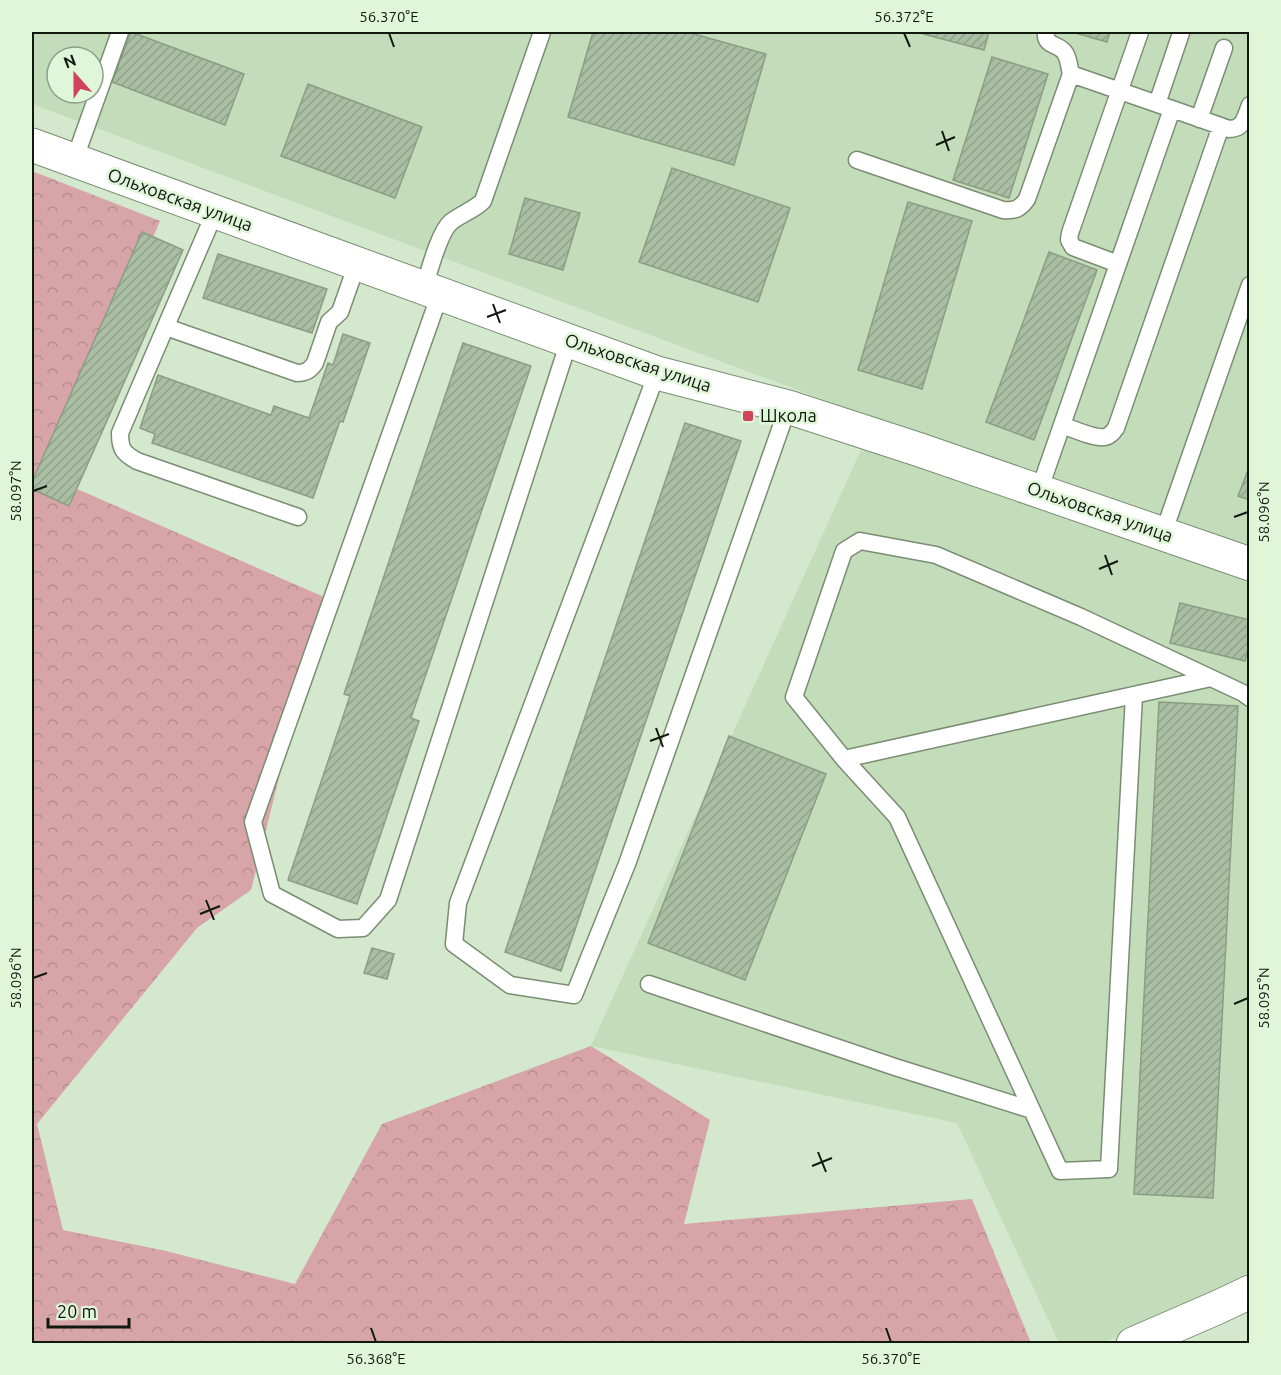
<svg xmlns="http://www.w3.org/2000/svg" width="1281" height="1375" font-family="Ubuntu,sans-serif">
<defs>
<pattern id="forest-crowns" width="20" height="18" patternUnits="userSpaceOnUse" patternTransform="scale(1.5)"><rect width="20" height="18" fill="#d7a5a8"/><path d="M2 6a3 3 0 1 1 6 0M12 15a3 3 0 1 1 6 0" fill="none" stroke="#b88d8f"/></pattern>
<pattern id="building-hatch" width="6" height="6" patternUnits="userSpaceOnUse" patternTransform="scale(1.5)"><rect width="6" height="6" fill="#a9bea2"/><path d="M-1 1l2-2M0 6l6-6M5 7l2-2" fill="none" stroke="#90a38a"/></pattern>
</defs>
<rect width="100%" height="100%" fill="#d3e8cc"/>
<!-- built -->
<path fill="#c3ddbb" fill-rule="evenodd" d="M32,32H1249V1286L1101,1343H1059L957,1123L591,1046L875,419L32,104ZM57,57H93V93H57Z"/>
<!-- forest -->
<path fill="url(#forest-crowns)" d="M32,171L160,221L52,478L324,597L251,890L197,928L37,1124L63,1230L166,1251L295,1284L382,1124L591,1046L710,1120L684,1224L972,1199L1031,1343H32Z"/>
<!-- building -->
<path fill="url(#building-hatch)" stroke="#8a9e84" stroke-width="1.5" d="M131,32L244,74L225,125L112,82Z
M593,32H687L766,54L734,165L568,117Z
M916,32H989L984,50Z
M1072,32H1110L1107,42Z
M992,57L1048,74L1009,198L953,180Z
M308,84L422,127L395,198L281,156Z
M672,168L790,208L758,302L639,262Z
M525,198L580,213L563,270L509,254Z
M908,202L972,221L922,389L858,370Z
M142,232L183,250L69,506L32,489V482Z
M1049,252L1097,270L1034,440L986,422Z
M218,254L327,289L312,333L203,298Z
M343,334L370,343L343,422L340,421L313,498L152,443L155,434L140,428L158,375L271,415L274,406L309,418L328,363L333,365Z
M463,343L531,366L411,718L419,721L357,904L288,880L350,696L344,694Z
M685,423L741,441L561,971L505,952Z
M1250,465V500L1238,496Z
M1180,603L1250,620V642L1245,661L1170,643Z
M1159,702L1238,706L1213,1198L1134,1194Z
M729,736L826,774L745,980L648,943Z
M372,948L394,954L387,979L364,973Z"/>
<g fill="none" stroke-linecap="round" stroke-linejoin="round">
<!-- service casing -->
<g stroke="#7a8d73" stroke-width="19">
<path id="service" d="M1046,32C1044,47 1059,43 1065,53C1069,59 1069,67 1071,74
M1157,104L1181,33
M1199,119L1224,48
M857,160L1003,210C1015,211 1020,209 1027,199L1071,74L1172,109
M74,161L120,32
M215,212L120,433C120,449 123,453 137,461L298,517
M1118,264L1073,247L1069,240L1070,233L1140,32
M424,288C429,272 439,232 451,222C461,214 474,210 483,201L542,32
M440,294L253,822L272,894L338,929L363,928L388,900L569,341
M166,327L297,373C306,373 310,370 315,363L329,322L340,312L357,264
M657,373L458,903L454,944L510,985L574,995L627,864L788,407
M1062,425C1073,429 1095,439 1105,437C1110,436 1113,432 1116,428L1221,126
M1039,491L1172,109L1229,129C1244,129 1245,117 1250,105
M1163,534L1250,285
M1211,678L844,759L794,697L844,551L860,541L936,555L1081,617L1243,693L1250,698
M844,759L897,817L1060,1171L1109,1169L1134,695
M649,984L895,1067L1032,1110"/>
</g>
<!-- minor casing -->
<g stroke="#7a8d73" stroke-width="35">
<path id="minor" d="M32,145L657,373L788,407L920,450L1250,564
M1133,1344L1216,1308L1250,1292"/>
</g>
<!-- service -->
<use href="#service" stroke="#fff" stroke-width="16"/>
<!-- minor -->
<use href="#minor" stroke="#fff" stroke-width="33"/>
</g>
<!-- ticks -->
<path fill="none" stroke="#11190f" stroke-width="2" d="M389,33L394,47M904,33L910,47M942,131L949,151M936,145L955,137M493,304L500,323M487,317L506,310M33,491L47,486M1234,517L1248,512M1105,555L1112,575M1099,569L1118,561M656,728L663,747M650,741L669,734M206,900L214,920M200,914L220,906M33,978L47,973M1234,1004L1248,998M818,1152L826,1172M812,1166L832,1158M371,1328L376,1342M886,1328L891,1342"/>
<!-- markers -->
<rect fill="#d2425a" stroke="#e0f6d9" stroke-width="2" x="742" y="410" width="12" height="12" rx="3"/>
<g text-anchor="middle" stroke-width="5" stroke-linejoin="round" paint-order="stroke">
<!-- street labels -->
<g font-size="18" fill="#11190f" stroke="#e0f6d9">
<text transform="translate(180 200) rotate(20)" y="6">Ольховская улица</text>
<text transform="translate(638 363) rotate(18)" y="6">Ольховская улица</text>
<text transform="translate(1100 512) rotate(19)" y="6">Ольховская улица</text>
</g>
<!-- poi labels -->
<g font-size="18" fill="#11190f" stroke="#e0f6d9" text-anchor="start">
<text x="760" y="422">Школа</text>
</g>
</g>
<!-- border -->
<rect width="1281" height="1375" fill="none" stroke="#e0f6d9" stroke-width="66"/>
<!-- north arrow -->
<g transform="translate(75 75) rotate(339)"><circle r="28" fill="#e0f6d9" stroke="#8d9e88" stroke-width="1.5"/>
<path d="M0-4.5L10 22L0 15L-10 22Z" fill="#d2425a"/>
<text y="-9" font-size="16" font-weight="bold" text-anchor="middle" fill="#11190f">N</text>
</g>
<!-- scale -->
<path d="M48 1318v9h81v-9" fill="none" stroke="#11190f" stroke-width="3"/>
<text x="57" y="1318" font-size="18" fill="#11190f" stroke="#e0f6d9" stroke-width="4.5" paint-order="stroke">20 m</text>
<rect x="33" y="33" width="1215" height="1309" fill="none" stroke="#11190f" stroke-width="2"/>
<g font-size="15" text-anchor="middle" fill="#11190f">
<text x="389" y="22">56.370°E</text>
<text x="904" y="22">56.372°E</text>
<text transform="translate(16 491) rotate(-90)" y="5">58.097°N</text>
<text transform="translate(1264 512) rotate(-90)" y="5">58.096°N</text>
<text transform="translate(16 978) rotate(-90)" y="5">58.096°N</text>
<text transform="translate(1264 998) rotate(-90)" y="5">58.095°N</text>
<text x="376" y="1364">56.368°E</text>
<text x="891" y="1364">56.370°E</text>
</g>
</svg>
